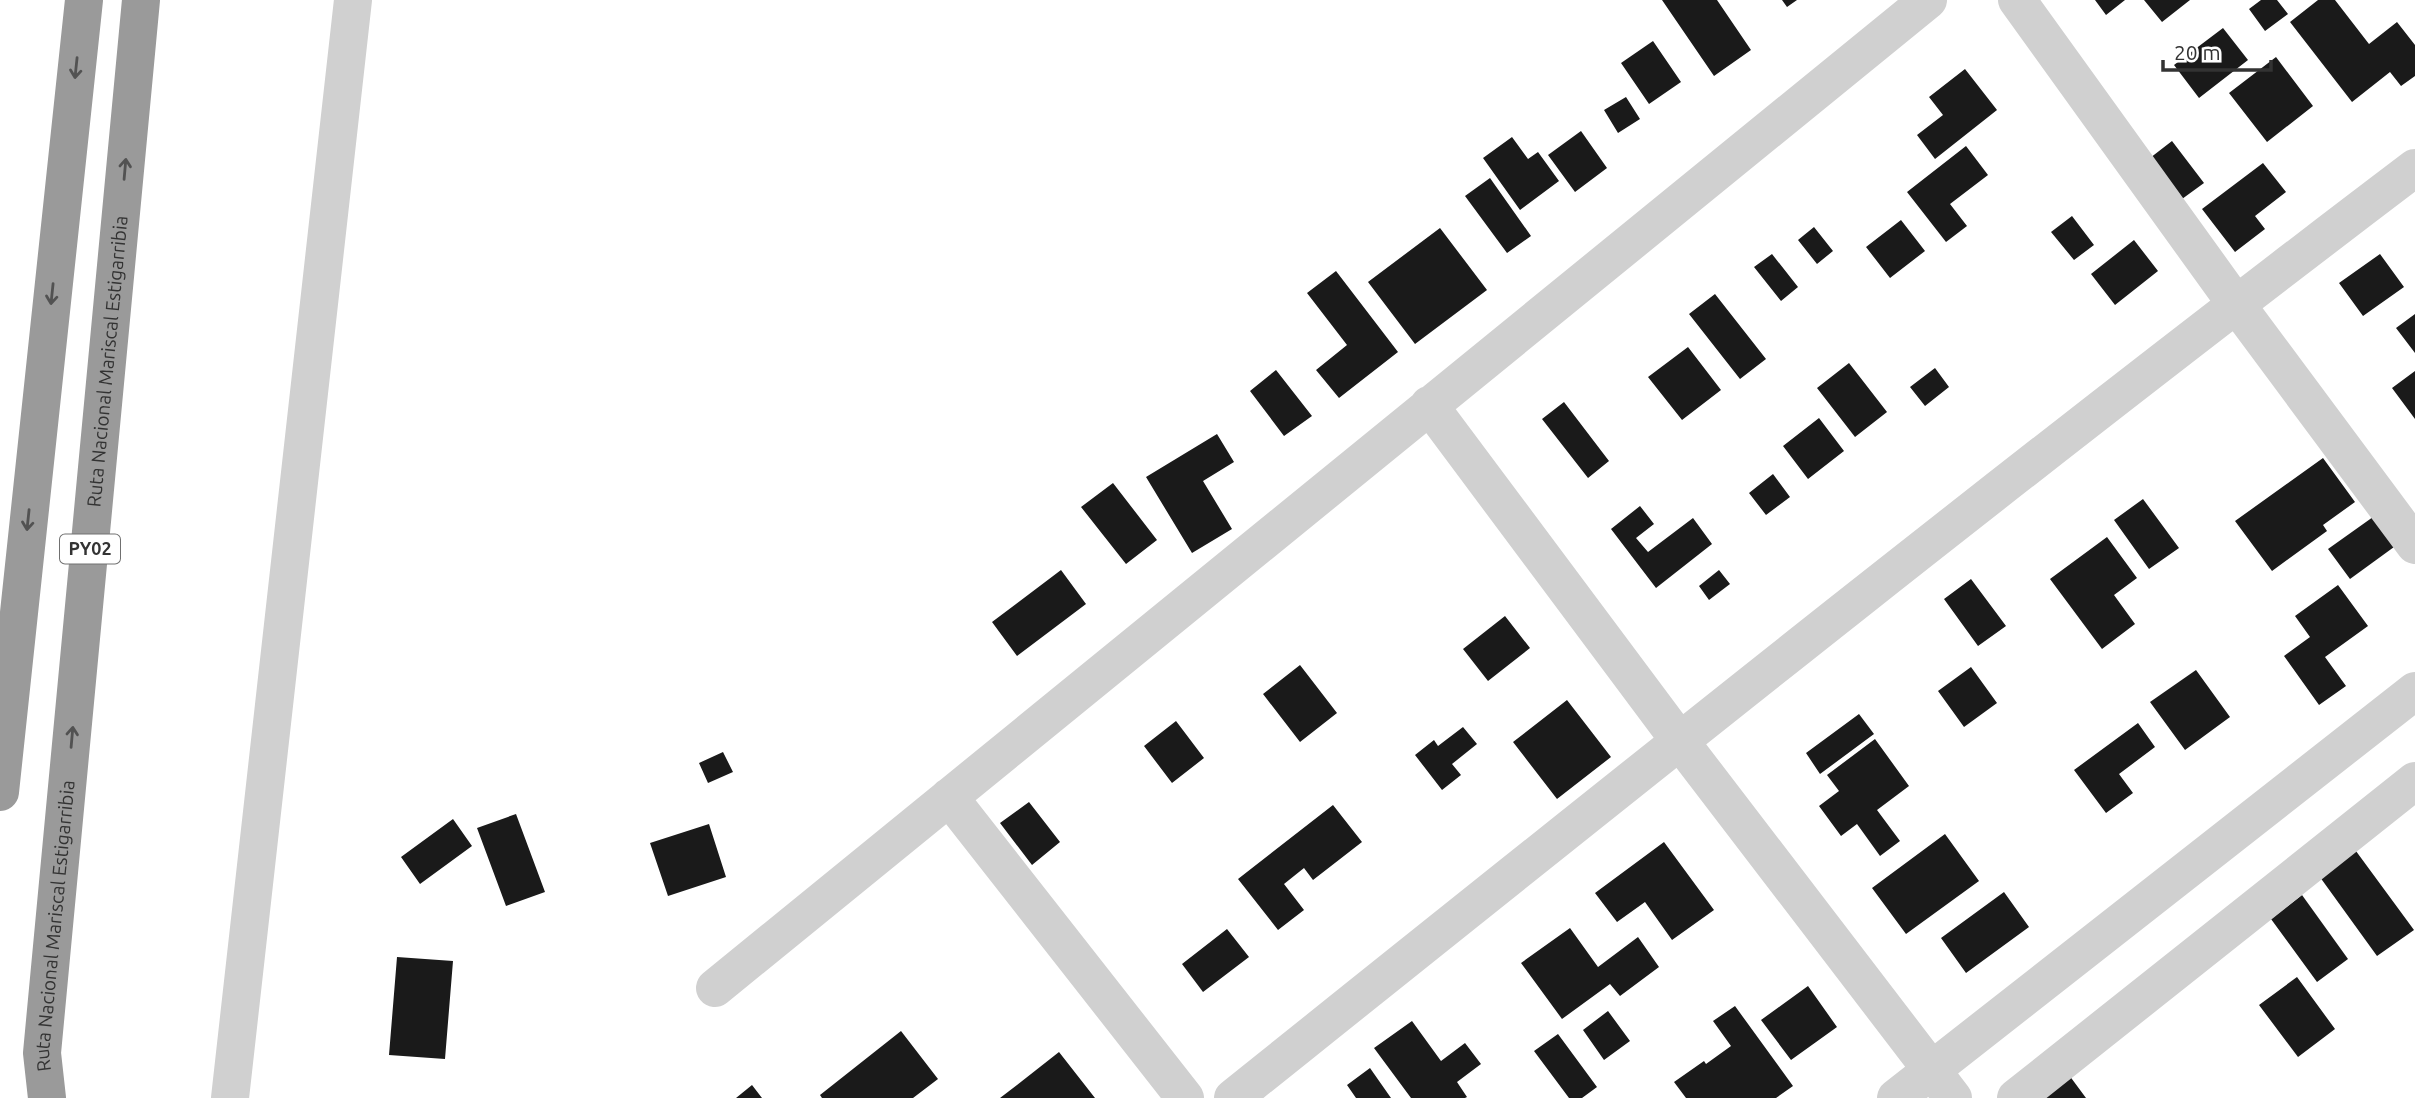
<svg xmlns="http://www.w3.org/2000/svg" width="2415" height="1098" font-family="Ubuntu,sans-serif">
<rect width="100%" height="100%" fill="#fff"/>
<!-- building -->
<path fill="#1a1a1a" d="M1662,0H1717L1751,50L1714,76Z
M1782,0H1797L1787,7Z
M2095,0H2125L2106,15Z
M2144,0H2190L2162,22Z
M2261,0H2277L2288,14L2265,31L2249,9Z
M2318,0H2335L2369,44L2397,22L2415,45V76L2401,86L2390,72L2352,102L2290,22Z
M2223,28L2248,60L2199,98L2174,65Z
M1653,41L1681,82L1649,104L1621,63Z
M2276,57L2313,106L2267,142L2229,93Z
M1965,69L1997,110L1935,159L1917,135L1943,115L1929,97Z
M1626,97L1640,119L1618,133L1604,110Z
M1581,131L1607,168L1575,192L1548,155Z
M1512,137L1528,159L1538,152L1559,181L1520,210L1483,158Z
M2172,141L2204,183L2182,199L2150,158Z
M1966,146L1988,175L1950,204L1967,226L1946,242L1907,192Z
M2263,163L2286,192L2255,216L2265,229L2235,252L2202,209Z
M1490,178L1531,236L1507,253L1465,196Z
M2072,216L2094,245L2074,260L2051,232Z
M1901,220L1925,251L1890,278L1866,247Z
M1814,227L1833,251L1817,264L1798,240Z
M1440,228L1487,290L1415,344L1368,282Z
M2134,240L2158,271L2115,305L2091,274Z
M1772,254L1798,287L1781,301L1754,267Z
M2380,254L2404,287L2363,316L2339,283Z
M1336,271L1398,352L1339,398L1316,370L1347,345L1307,293Z
M1715,294L1766,359L1740,379L1689,314Z
M2415,314V353L2396,328Z
M1688,347L1721,390L1682,420L1648,377Z
M1849,363L1887,412L1855,437L1817,388Z
M1935,368L1949,387L1925,406L1910,387Z
M1276,370L1312,416L1284,436L1250,391Z
M2415,371V419L2392,388Z
M1564,402L1609,461L1588,478L1542,419Z
M1819,418L1844,451L1808,479L1783,446Z
M1217,434L1234,462L1203,481L1232,529L1192,553L1146,477Z
M2323,458L2355,502L2323,525L2327,531L2272,571L2235,521Z
M1773,474L1790,497L1766,515L1749,493Z
M1113,483L1157,540L1126,564L1081,507Z
M2143,499L2179,548L2149,569L2114,520Z
M1640,506L1654,524L1636,538L1648,552L1693,518L1712,544L1656,588L1611,529Z
M2373,517L2394,547L2350,579L2328,549Z
M2107,537L2137,578L2114,595L2135,624L2102,649L2050,579Z
M1061,570L1086,604L1017,656L992,622Z
M1719,570L1730,584L1709,600L1699,586Z
M1971,579L2006,626L1978,646L1944,599Z
M2338,585L2368,626L2325,657L2346,686L2319,705L2284,656L2310,637L2295,616Z
M1505,616L1530,648L1488,681L1463,649Z
M1300,665L1337,713L1300,742L1263,694Z
M1971,667L1997,703L1964,727L1938,691Z
M2196,670L2230,717L2185,750L2150,702Z
M1567,700L1611,757L1557,799L1513,742Z
M1859,714L1874,734L1820,774L1806,753Z
M1176,721L1204,758L1172,783L1144,746Z
M2138,723L2155,747L2119,774L2133,793L2106,813L2074,770Z
M1463,727L1477,744L1452,764L1461,775L1442,790L1415,755L1434,740L1438,746Z
M1875,739L1909,786L1877,810L1900,841L1880,856L1857,824L1841,836L1819,806L1839,791L1827,775Z
M723,752L733,772L708,783L699,763Z
M1029,802L1060,842L1032,865L1000,823Z
M1333,805L1362,842L1313,880L1304,868L1284,884L1304,910L1278,930L1238,879Z
M516,814L545,892L506,906L477,828Z
M453,819L472,846L420,884L401,857Z
M709,824L726,877L668,896L650,843Z
M1945,834L1979,881L1906,934L1872,888Z
M1664,842L1714,910L1672,940L1645,902L1617,922L1595,893Z
M2353,847L2414,930L2377,956L2317,873Z
M2004,892L2029,927L1966,973L1941,938Z
M2302,895L2348,959L2317,982L2271,919Z
M1570,928L1598,967L1638,937L1659,967L1620,996L1610,984L1562,1019L1521,963Z
M1227,929L1249,957L1203,992L1182,964Z
M397,957L453,961L445,1059L389,1055Z
M2297,977L2335,1029L2298,1057L2259,1005Z
M1808,986L1837,1027L1791,1060L1761,1020Z
M1735,1006L1793,1086L1776,1098H1686L1674,1082L1704,1061L1706,1064L1731,1046L1713,1021Z
M1608,1011L1630,1041L1604,1060L1583,1030Z
M1412,1021L1441,1061L1465,1043L1481,1064L1457,1082L1467,1097L1465,1098H1411L1374,1048Z
M901,1031L938,1079L913,1098H822L820,1095Z
M1558,1034L1597,1087L1582,1098H1569L1534,1051Z
M1059,1052L1095,1098H1000L1017,1085Z
M1370,1068L1391,1098H1356L1347,1085Z
M2069,1075L2086,1098H2037Z
M752,1085L762,1098H736Z"/>
<g fill="none" stroke-linecap="round" stroke-linejoin="round">
<!-- minor -->
<path stroke="#d0d0d0" stroke-width="38" d="M2017,0L2236,304L2415,545
M1429,405L1679,740L1953,1098
M949,797L1185,1098
M715,988L1928,0
M230,1098L353,0
M1233,1098C1624,785 2015,471 2415,168
M1896,1098L2415,691
M2016,1098L2415,781"/>
<!-- highway -->
<g stroke="#9a9a9a" stroke-width="38">
<path d="M0,792L84,0"/>
<path id="s1" d="M47,1098L42,1053L141,0"/>
</g>
</g>
<!-- one-way arrows -->
<defs><path id="oneway-shaft" d="M-6 0H5M1.5-3L5.5 0L1.5 3" fill="none" stroke-width="1.6" stroke-linecap="round" stroke-linejoin="round" transform="scale(1.75)"/></defs>
<g stroke="#525252">
<use href="#oneway-shaft" transform="translate(76 68) rotate(96)"/>
<use href="#oneway-shaft" transform="translate(125 169) rotate(-85)"/>
<use href="#oneway-shaft" transform="translate(52 294) rotate(96)"/>
<use href="#oneway-shaft" transform="translate(28 520) rotate(96)"/>
<use href="#oneway-shaft" transform="translate(72 737) rotate(-85)"/>
</g>
<g text-anchor="middle" stroke-width="7" stroke-linejoin="round" paint-order="stroke">
<!-- shield labels -->
<rect fill="#fff" stroke="#707070" stroke-width="2" x="60" y="534.5" width="60" height="29" rx="5"/>
<g font-size="18" font-weight="bold" fill="#333">
<text x="90" y="555">PY02</text>
</g>
<!-- street labels -->
<g font-size="19" fill="#333" stroke="#fff">
<text dy="7" stroke="none"><textPath href="#s1" startOffset="740">Ruta Nacional Mariscal Estigarribia</textPath></text>
<text dy="7" stroke="none"><textPath href="#s1" startOffset="173">Ruta Nacional Mariscal Estigarribia</textPath></text>
</g>
</g>
<!-- scale -->
<path d="M2163 60v10h108v-10" fill="none" stroke="#333333" stroke-width="3.5"/>
<text x="2174" y="60" font-size="21" fill="#333333" stroke="#ffffff" stroke-width="5" paint-order="stroke">20 m</text>
</svg>
